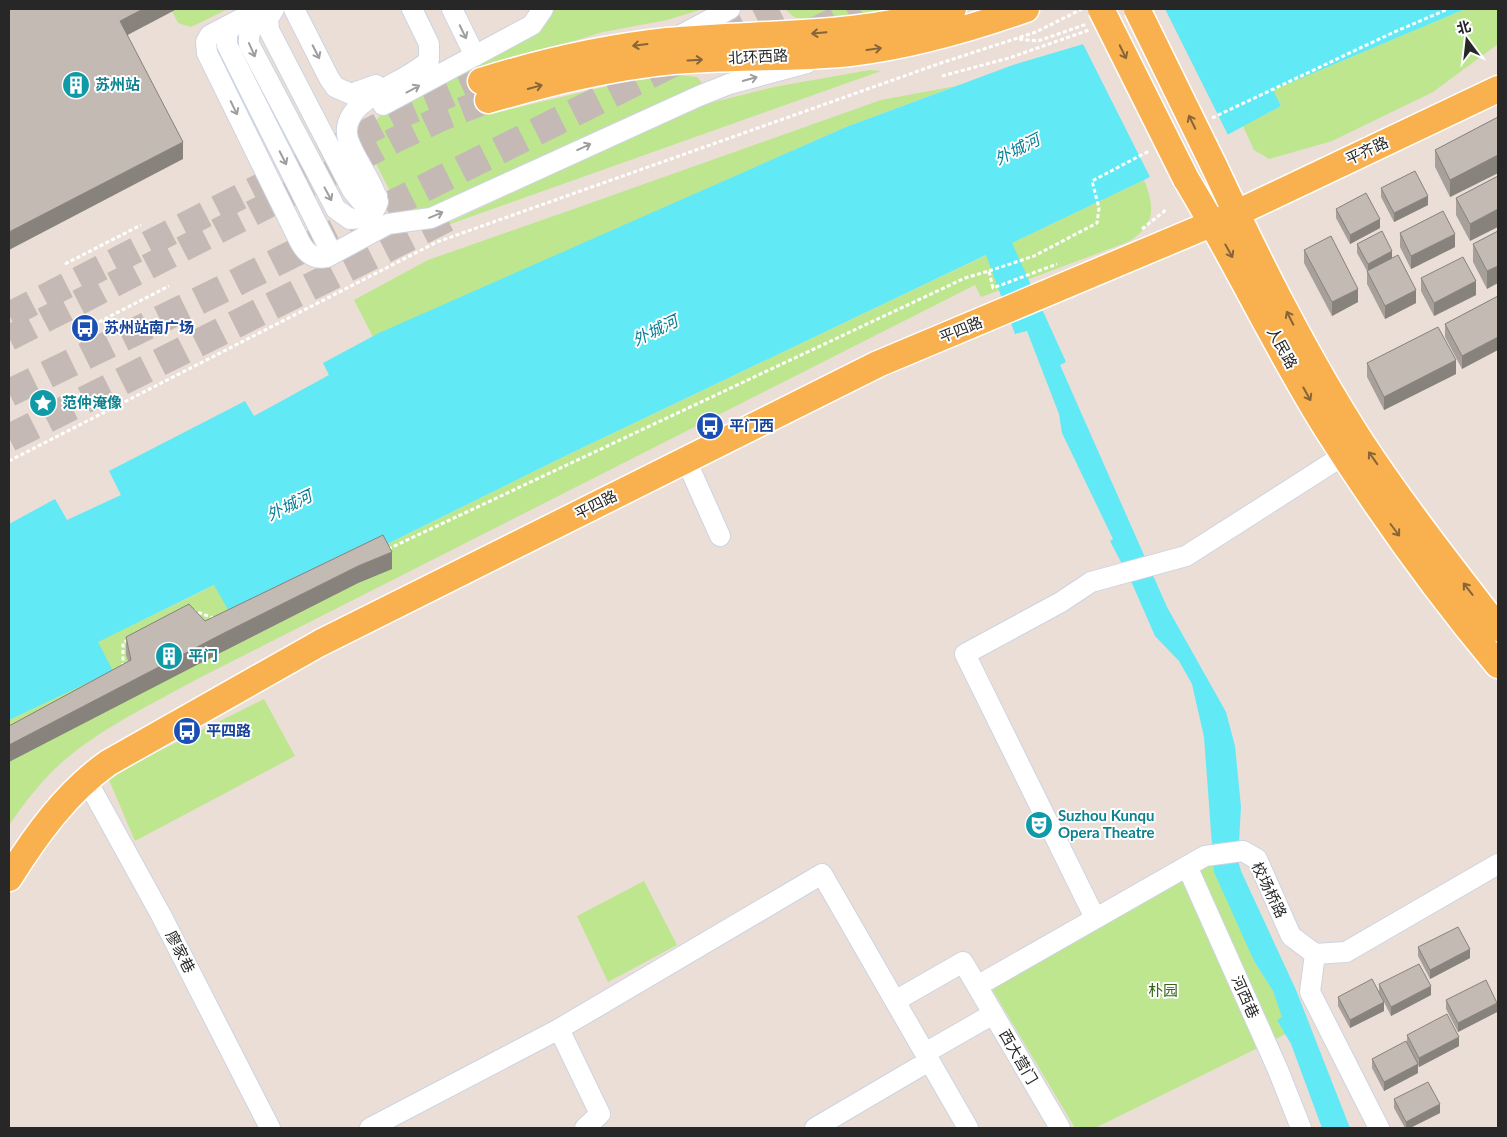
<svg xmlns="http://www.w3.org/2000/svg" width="1507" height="1137" font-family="Lato,'Noto Sans SC',sans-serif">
<rect width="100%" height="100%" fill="#ebded7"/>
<!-- green -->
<path fill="#bde68f" d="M177,9H228L191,27L178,23L172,11Z
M553,9H703L667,20L603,32L470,73L481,116L625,82L680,75L697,77L704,85L439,208L402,215L368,148C365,129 373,121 388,110L523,41L545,24Z
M785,9H900L812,22L794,17Z
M1465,9H1498V44L1433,92L1332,141L1269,159L1254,150L1243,126L1281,106L1272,90Z
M870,70L881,71L428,232L639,134L710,103L774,87Z
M956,86L846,127L373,337L354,300L428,260L568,211L881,100Z
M1144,180C1155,208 1156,225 1128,242L981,297L975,285L199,678C154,703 107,725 67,758C44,777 26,801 9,825V720L112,671L97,642L215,585L235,620L565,456Z
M264,699L295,756L135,841L109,780L137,762Z
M1212,857L1254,961L1273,991L1283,1017L1277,1020L1286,1034L1095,1128H1075L989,984Z
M644,881L677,945L608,982L577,916Z"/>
<!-- water -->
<path fill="#61e9f5" d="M1151,9H1465L1273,90L1281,106L1144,180L1012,243L1066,362L1060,365L1167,607L1226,712L1235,746L1241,807L1238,860L1241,871L1296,990L1350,1128H1322L1291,1044L1277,1020L1282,1017L1273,991L1254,961L1214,872L1204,737L1192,684L1179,661L1155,636L1131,581L1110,541L1113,539L1062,433L1059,414L1027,331L1015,334L986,255L565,456L234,620L214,585L98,642L113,671L9,720V524L55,499L67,520L121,495L109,471L245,401L254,416L329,375L323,363L379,333L846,127L1013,65L1087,43Z"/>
<!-- pier -->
<path fill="#ebded7" d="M1145,9H1165L1229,137L1151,179L1082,42Z"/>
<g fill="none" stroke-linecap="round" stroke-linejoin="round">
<!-- major-tunnel -->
<path stroke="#c4b9b4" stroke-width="26" stroke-dasharray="26 13" stroke-linecap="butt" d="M9,315L392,119L481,81
M9,338L397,139L444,117L488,100"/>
<!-- highway-tunnel -->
<path stroke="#c4b9b4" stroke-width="28" stroke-dasharray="28 14" stroke-linecap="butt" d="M811,33L860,9
M720,39L779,9
M9,393L227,287L677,61
M9,438L459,212"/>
<!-- minor casing -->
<g stroke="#ccd4e1" stroke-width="22">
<path id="minor" d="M260,9L210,35L206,42L207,53L300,242C306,253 314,260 327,257L388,224L431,218L699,96L729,84L807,63
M268,9C257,19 247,29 249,44L336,209L350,219C363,219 374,216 378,202C373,180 355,161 348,139C337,99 409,83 429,60V44L412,9
M274,9L268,19L269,30L352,190L360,200L365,202L377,196
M294,9L329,78L335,87L351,94L376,85
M452,9L475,56
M237,21L227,33V45L332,254
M679,36L730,9
M383,105L532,25L543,9
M686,460L720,536
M86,779L161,915L270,1128
M1187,866L1278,1070L1301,1128
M1095,918L965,654L1061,602L1091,582L1186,556L1344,455
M1315,954L1310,992L1379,1128
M977,986L1205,856L1243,851L1257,859L1291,936L1315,954L1346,952L1498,864
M895,1001L963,962L1060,1128
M559,1029L600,1114L585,1128
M925,1053L993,1014
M370,1128L559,1029L822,874L968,1128
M815,1128L929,1061"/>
</g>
<!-- major casing -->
<g stroke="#fff" stroke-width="29">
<path id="major" d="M481,81C542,62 603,48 667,41C766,32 855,38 953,9
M488,100C548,83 610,67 673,61C732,56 791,59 850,53C911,46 969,29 1026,9
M1214,166C1258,260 1305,355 1361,442C1403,506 1451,567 1498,628
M1186,179C1236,261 1276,348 1327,429C1379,511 1436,591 1498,665
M9,878C36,835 66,793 108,763L320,643L878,364L1237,213L1498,89"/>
</g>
<!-- path -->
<path stroke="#fff" stroke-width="3" stroke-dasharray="4 2.5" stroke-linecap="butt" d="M1019,39L1038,41L1087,24
M942,76L1009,58L1089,30
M1212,118L1392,33L1448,9
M1142,229L1167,209
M65,264L141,225
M989,271L1034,256L1097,223L1099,208L1092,181L1149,151
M93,325L169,286
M9,461L437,242L938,64L1036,32L1082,9
M388,549L965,278L989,271L993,288L1057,264
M192,610L216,619
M123,667V643L129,639"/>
<!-- minor -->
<use href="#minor" stroke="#fff" stroke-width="20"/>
<!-- major -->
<use href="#major" stroke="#f8b14e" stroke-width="26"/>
<!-- major-bridge casing -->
<g stroke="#fff" stroke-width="29" stroke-linecap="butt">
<path id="major-bridge" d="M1101,9L1186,179
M1137,9L1214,166"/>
</g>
<!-- major-bridge -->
<use href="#major-bridge" stroke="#f8b14e" stroke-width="26"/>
</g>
<!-- wall -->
<path fill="#a7a09a" d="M1498,117V173L1450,197L1435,167V150Z
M1498,176L1470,241L1456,215V198Z
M1381,188L1428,205L1394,222L1381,197Z
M1336,209L1380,228L1350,244L1336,218Z
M1498,231L1487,289L1473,262V244Z
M1400,233L1455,247L1411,269L1400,247Z
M1357,244L1392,257L1416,303L1385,319L1367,284V271L1357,253Z
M1304,250L1358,302L1332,316L1304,263Z
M1421,278L1476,295L1434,316L1421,291Z
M1498,296L1462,369L1445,337V324Z
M1367,363L1456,374L1384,410L1367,377Z
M392,569L358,583L224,651L128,661L126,655V637L205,621Z
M1418,947L1470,958L1430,979L1418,956Z
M1379,984L1431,995L1391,1016L1384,1002V1011L1350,1028L1338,1006V997L1379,993Z
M1446,1000L1497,1012L1458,1032L1446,1009Z
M1407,1035L1459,1046L1419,1067L1407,1044Z
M1372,1059L1418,1073L1384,1091L1372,1068Z
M1394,1099L1440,1113L1410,1128H1405L1394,1108Z"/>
<!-- shaded-wall -->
<path fill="#88827d" d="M143,9H177L120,39V21Z
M183,142V159L9,250V232Z
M1498,155V173L1450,197V180Z
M1428,196V205L1394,222V213Z
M1498,209V227L1470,241V224Z
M1380,219V228L1350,244V235Z
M1455,234V247L1411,269V256Z
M1392,251V260L1368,273V264Z
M1498,266V283L1487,289V271Z
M1476,281V295L1434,316V303Z
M1358,289V302L1332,316V302Z
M1416,290V303L1385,319V306Z
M1498,337V350L1462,369V356Z
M1456,360V374L1384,410V397Z
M392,552V569L358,583L224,651L9,762V745L224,633L358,566Z
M1470,949V958L1430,979V970Z
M1431,986V995L1391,1016V1007Z
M1384,1002V1011L1350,1028V1020Z
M1497,1003V1012L1458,1032V1023Z
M1459,1037V1046L1419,1067V1058Z
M1418,1064V1073L1384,1091V1082Z
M1440,1104V1113L1410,1128H1406V1122Z"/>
<!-- building -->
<path fill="#c2bab3" stroke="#88827d" d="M9,9H143L120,21L183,142L9,232Z
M1498,117V155L1450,180L1435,150Z
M1415,171L1428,196L1394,213L1381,188Z
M1498,176V209L1470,224L1456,198Z
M1366,193L1380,219L1350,235L1336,209Z
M1443,211L1455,234L1411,256L1400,233Z
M1382,231L1392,251L1368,264L1357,244Z
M1498,231V266L1487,271L1473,244Z
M1331,236L1358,289L1332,302L1304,250Z
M1398,255L1416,290L1385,306L1367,271Z
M1463,257L1476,281L1434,303L1421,278Z
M1498,296V337L1462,356L1445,324Z
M1438,327L1456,360L1384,397L1367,363Z
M383,535L392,552L358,566L224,633L9,745V726L131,660L126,637L189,604L205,621Z
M1458,927L1470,949L1430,970L1418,947Z
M1419,964L1431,986L1391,1007L1379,984Z
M1372,979L1384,1002L1350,1020L1338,997Z
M1486,980L1497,1003L1458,1023L1446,1000Z
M1447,1014L1459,1037L1419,1058L1407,1035Z
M1406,1041L1418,1064L1384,1082L1372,1059Z
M1428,1082L1440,1104L1406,1122L1394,1099Z"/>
<!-- one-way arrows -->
<defs><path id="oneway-shaft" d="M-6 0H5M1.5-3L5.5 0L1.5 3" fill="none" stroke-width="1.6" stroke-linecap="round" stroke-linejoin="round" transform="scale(1.25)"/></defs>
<g stroke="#9e9e9e">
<use href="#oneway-shaft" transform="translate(463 32) rotate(64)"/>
<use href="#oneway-shaft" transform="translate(252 50) rotate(66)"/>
<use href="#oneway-shaft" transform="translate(316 52) rotate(63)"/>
<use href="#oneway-shaft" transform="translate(750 79) rotate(-16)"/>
<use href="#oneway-shaft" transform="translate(413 89) rotate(-28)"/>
<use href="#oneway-shaft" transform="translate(234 108) rotate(64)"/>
<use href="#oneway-shaft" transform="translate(584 147) rotate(-25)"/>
<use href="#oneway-shaft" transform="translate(283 158) rotate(63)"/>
<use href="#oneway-shaft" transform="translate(328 194) rotate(62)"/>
<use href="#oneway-shaft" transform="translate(436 215) rotate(-23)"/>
</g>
<g stroke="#856539">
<use href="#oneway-shaft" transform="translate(819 33) rotate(175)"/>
<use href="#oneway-shaft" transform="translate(640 45) rotate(173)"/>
<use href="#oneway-shaft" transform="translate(874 49) rotate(-8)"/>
<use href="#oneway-shaft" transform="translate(1123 52) rotate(64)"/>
<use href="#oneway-shaft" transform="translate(695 60) rotate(-3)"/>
<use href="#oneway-shaft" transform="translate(535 87) rotate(-15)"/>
<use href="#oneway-shaft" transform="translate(1192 122) rotate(-116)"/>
<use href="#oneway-shaft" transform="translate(1229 251) rotate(61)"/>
<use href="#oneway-shaft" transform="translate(1290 318) rotate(-117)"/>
<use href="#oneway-shaft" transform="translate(1307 394) rotate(61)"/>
<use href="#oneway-shaft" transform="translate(1373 458) rotate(-125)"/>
<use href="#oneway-shaft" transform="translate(1395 530) rotate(53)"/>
<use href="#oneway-shaft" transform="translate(1468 589) rotate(-128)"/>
</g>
<!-- icons -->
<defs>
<g id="building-disc" transform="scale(1.4375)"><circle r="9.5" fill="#0f9aa8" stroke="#fff"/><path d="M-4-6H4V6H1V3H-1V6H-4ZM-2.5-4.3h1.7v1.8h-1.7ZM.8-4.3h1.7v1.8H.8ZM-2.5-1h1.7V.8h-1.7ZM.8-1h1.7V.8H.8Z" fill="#fff"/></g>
<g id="bus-disc" transform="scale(1.4375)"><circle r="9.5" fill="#1a4fb4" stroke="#fff"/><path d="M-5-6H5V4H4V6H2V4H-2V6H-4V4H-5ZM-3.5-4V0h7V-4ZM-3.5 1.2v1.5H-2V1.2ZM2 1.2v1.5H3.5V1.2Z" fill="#fff"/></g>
<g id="sight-disc" transform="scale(1.4375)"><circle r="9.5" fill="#0f9aa8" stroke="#fff"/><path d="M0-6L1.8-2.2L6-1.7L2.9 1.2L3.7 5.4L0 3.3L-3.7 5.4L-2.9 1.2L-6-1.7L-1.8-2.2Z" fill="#fff"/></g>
<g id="theatre-disc" transform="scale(1.4375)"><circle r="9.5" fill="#0f9aa8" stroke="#fff"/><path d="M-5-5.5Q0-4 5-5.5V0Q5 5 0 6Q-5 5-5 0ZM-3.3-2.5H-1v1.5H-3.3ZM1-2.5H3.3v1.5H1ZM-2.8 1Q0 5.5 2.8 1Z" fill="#fff"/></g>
</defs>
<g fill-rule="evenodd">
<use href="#building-disc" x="76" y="85"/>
<use href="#bus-disc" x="85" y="328"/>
<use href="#sight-disc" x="43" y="403"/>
<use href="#bus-disc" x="710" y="426"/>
<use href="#building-disc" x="169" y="656"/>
<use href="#bus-disc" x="187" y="731"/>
<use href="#theatre-disc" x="1039" y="825"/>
</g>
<g text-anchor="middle" stroke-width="4" stroke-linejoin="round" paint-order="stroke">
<!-- street labels -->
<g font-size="15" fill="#272727" stroke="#fff">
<text transform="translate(758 57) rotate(-3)" y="5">北环西路</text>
<text transform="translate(1367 151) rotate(-25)" y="5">平齐路</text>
<text transform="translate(961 330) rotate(-22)" y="5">平四路</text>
<text transform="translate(1282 348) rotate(61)" y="5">人民路</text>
<text transform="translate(596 505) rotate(-27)" y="5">平四路</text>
<text transform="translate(1269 890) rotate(64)" y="5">校场桥路</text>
<text transform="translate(180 952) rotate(63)" y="5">廖家巷</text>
<text transform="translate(1245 997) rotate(66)" y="5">河西巷</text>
<text transform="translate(1018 1057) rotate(60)" y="5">西大营门</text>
</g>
<!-- culture labels -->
<g font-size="15" font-weight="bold" fill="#0d838f" stroke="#fff" text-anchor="start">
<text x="95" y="90">苏州站</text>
<text x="62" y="408">范仲淹像</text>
<text x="188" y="661">平门</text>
<text x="1058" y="821">Suzhou Kunqu<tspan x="1058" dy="17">Opera Theatre</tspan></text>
</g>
<!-- transit labels -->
<g font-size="15" font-weight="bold" fill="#164399" stroke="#fff" text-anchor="start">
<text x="104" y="333">苏州站南广场</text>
<text x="729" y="431">平门西</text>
<text x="206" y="736">平四路</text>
</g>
<!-- park labels -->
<g font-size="15" fill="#356615" stroke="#fff">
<text x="1163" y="996">朴园</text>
</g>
<!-- water labels -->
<g font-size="16" font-style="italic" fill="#067e95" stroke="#fff">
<text transform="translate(1017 149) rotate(-27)" y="6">外城河</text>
<text transform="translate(655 330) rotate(-26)" y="6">外城河</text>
<text transform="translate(289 505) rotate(-26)" y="6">外城河</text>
</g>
</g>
<!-- border -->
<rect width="1507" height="1137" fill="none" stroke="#272727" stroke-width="20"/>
<!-- north arrow -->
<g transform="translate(1467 40) rotate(345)" stroke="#ffffff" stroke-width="4" paint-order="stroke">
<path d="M0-4L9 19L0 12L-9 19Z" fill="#272727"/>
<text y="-8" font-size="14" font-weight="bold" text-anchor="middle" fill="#272727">北</text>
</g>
</svg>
